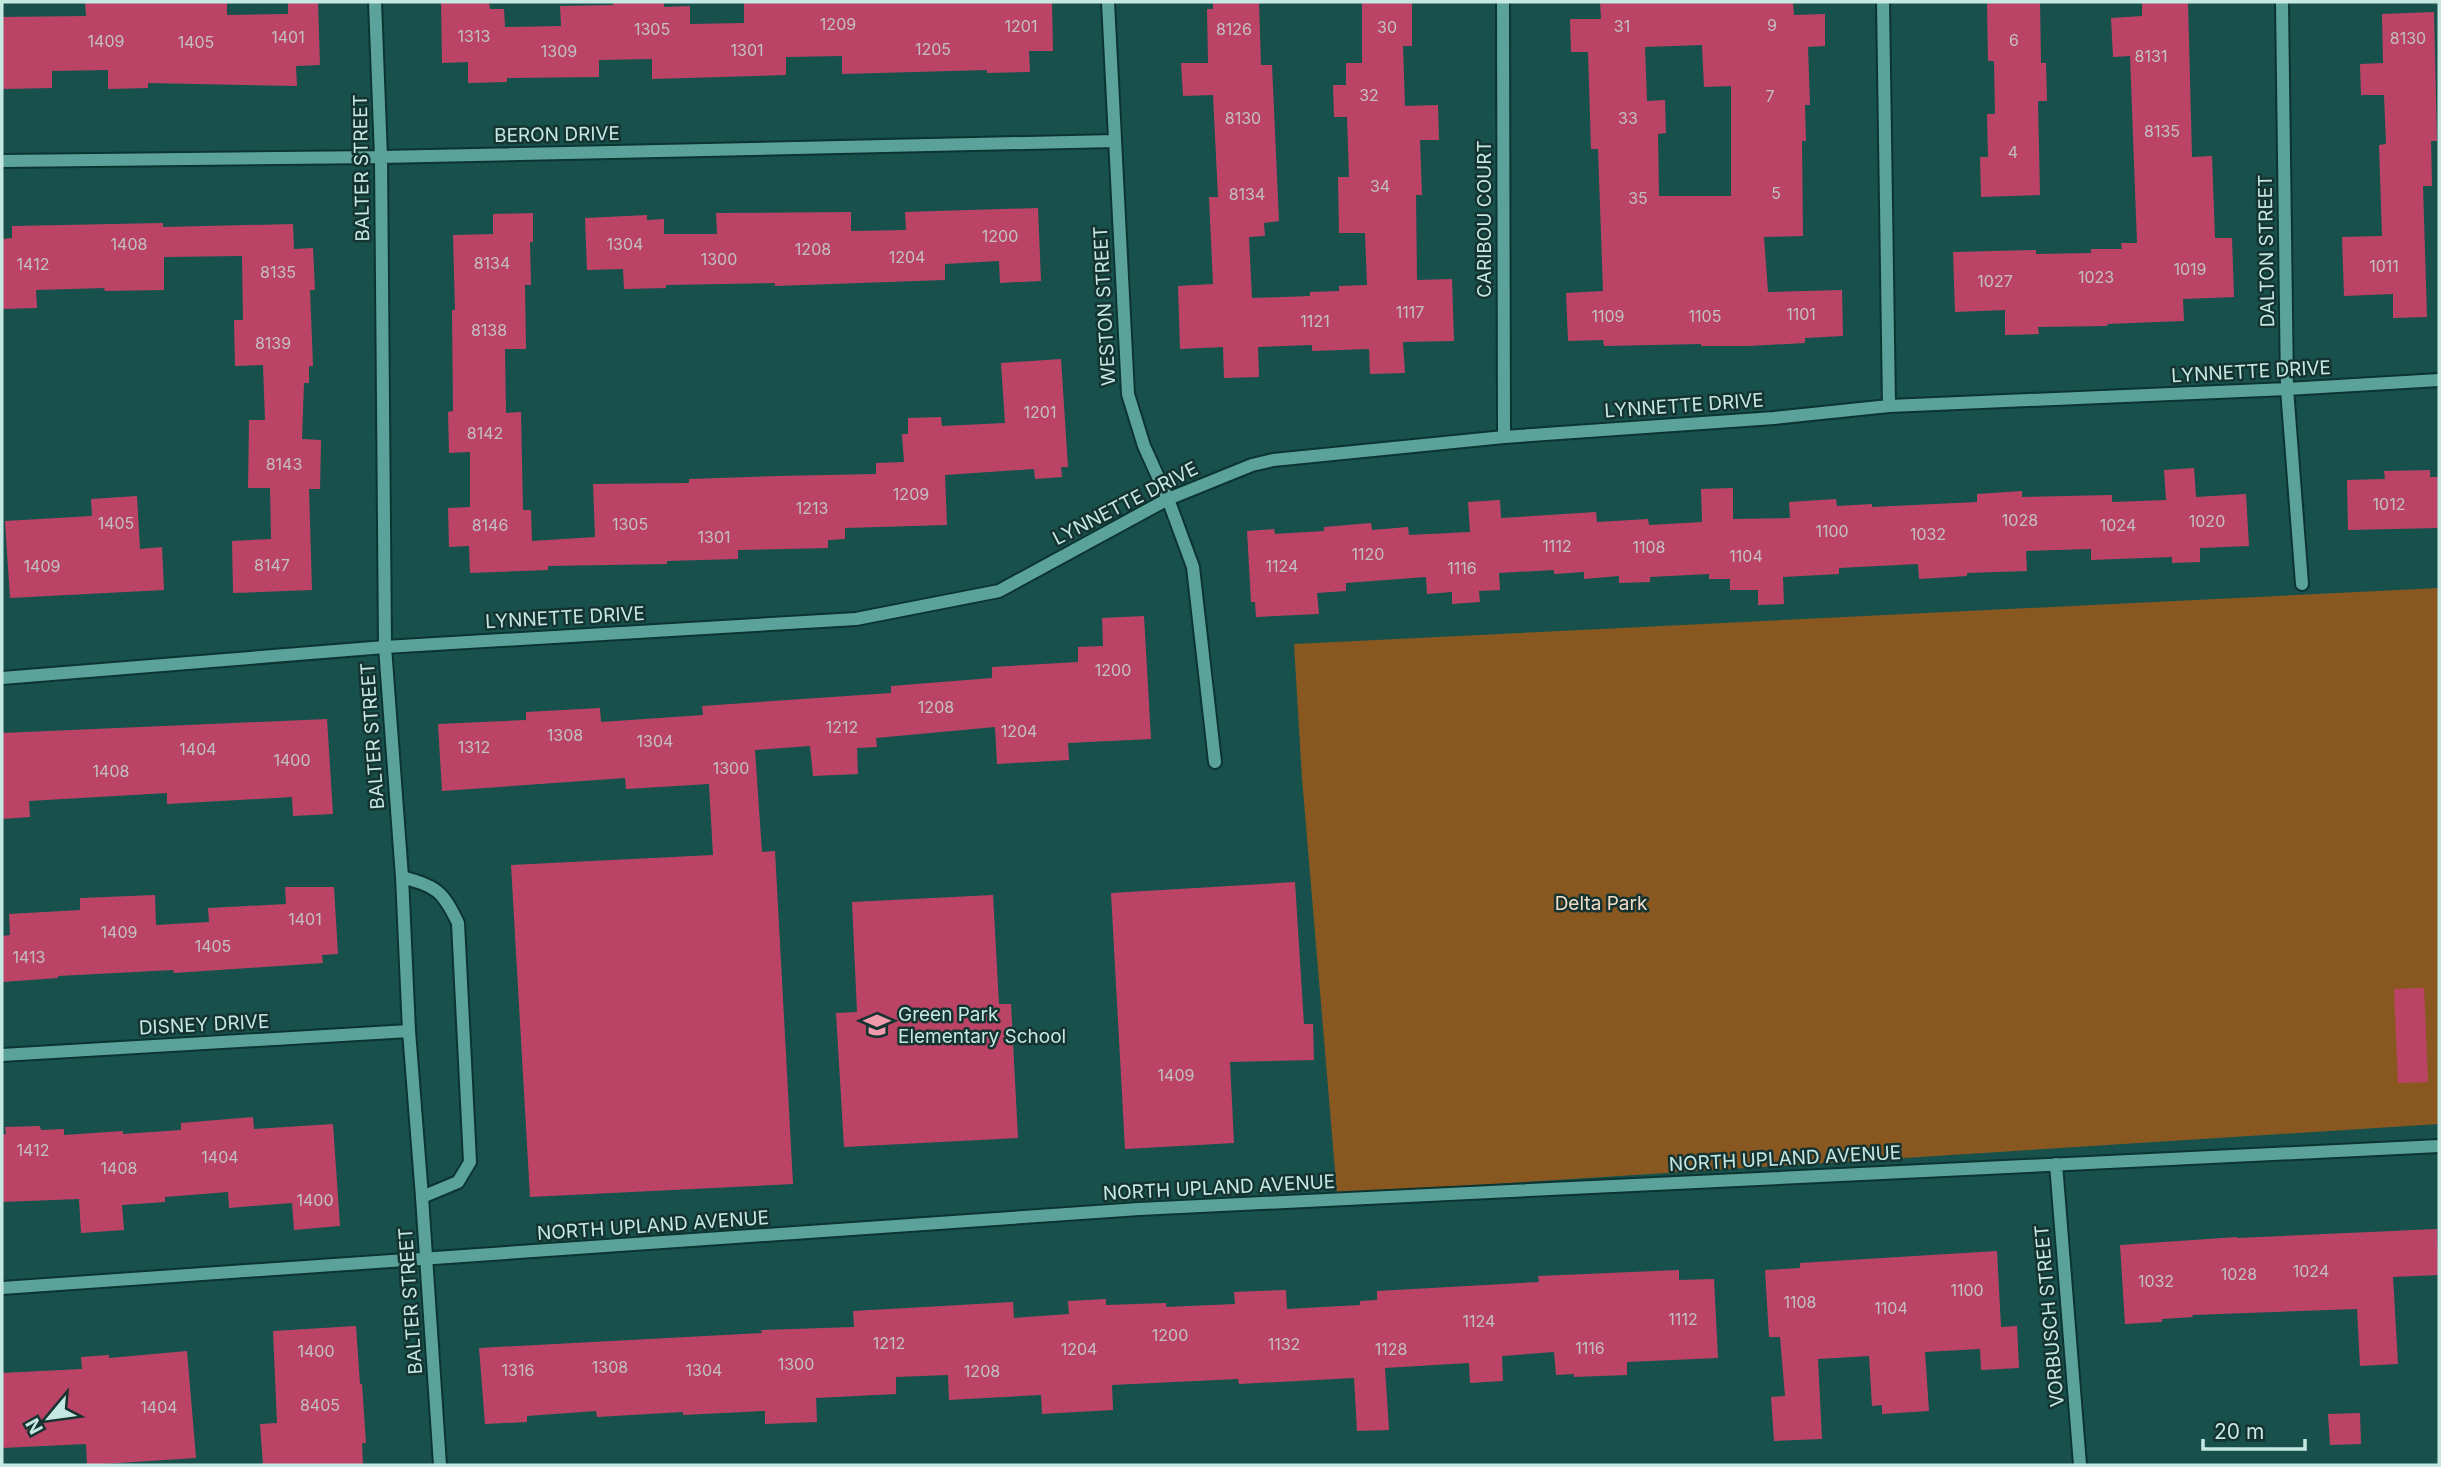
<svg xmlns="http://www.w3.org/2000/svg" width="2441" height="1467" font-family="Inter,sans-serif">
<rect width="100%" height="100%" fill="#18514c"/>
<!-- green -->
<path fill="#895821" d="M2439,588V1124L1337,1194L1302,778L1294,644Z"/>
<!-- building -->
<path fill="#b46" fill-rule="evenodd" d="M85,2H227V15L288,14V2H318L320,65L296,66L297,86L148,83V88L108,89V70L52,71V88L2,89V17L86,16Z
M441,2H489L490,9H504L505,27L561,26L560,6L613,5V2H664V7L690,6V24L744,23V2H1052L1053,51H1029L1030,72L987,73V70L842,74V56L786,57V75L652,79V59L599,60V77L507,78V82L468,83V62L442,63Z
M1213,2H1259L1261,65H1272L1279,221L1264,223L1265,236L1249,237L1252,298L1310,296V292L1339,291V286L1367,285L1365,233H1339L1338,177H1349L1347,117H1334L1333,85H1346V63H1362V2H1412V46H1403L1405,106L1438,105L1439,140H1420L1422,195H1416L1417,280L1452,279L1454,341L1403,342L1405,373L1370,374L1369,349L1312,351V345L1258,347L1259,377L1224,378L1223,347L1180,349L1178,286L1213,284L1209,197H1218L1213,95L1183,96L1181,63H1208L1207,9H1213Z
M1600,2H1793L1794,15L1825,14V46L1808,47L1810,105H1805L1806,141H1802L1803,236L1764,237L1768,292L1842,290L1843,336L1805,338V343L1747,346H1701V344L1604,346L1603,340L1568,341L1566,293L1603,291L1598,149H1591L1588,52H1571L1570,19H1601ZM1702,45L1704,87L1731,86V196H1659L1658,134L1666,133L1665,100L1647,101L1645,47Z
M1987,2H2040L2041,63H2046L2047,101H2038L2040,195L1981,197L1980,157H1988L1987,114H1995L1994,61H1988Z
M2142,2H2188L2192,157L2212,156L2215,238H2232L2234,297L2183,299L2184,321L2107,324L2108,326L2038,327L2039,334L2005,335V310L1955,312L1953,252L2036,250V254L2091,253V249H2122L2121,243H2137L2130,56L2113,57L2111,18L2142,16Z
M2434,12L2437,141H2431L2432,186H2423L2427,317L2393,318V294L2344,296L2342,237L2382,236L2379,145L2386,144L2384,95H2361L2360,64L2383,63L2382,14Z
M1038,208L1041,281L1000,283L999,261L945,264V280L775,286V283L666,285V288L624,289L623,269L587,270L585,218L647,215V220L664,219V234H717L716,213L851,212V231L906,230L905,212Z
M533,213V242H530L531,285H525L526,349H505L506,413L521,412L523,510H531L532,541L595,537L593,484L689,483V479L778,476L876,474V463L904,462L902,434H908V418L941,417L942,426L1005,423L1001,363L1061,359L1068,467H1061L1062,477L1035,479L1034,469L945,475L947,525L845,528V539L828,540V548L738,550V559L667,561V564L548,566V570L470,573L469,546L449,547L448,508L470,507V452L449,453L448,412L453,411L452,310H455L453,235L493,234V214Z
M163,223V227L293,224L294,249L313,248L315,290H310L313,366H309V383H304L302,439L321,440L320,489H309L312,590L233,593L232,541L271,539L270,488H248L249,420H265L263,365L235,366L234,320H243L242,256L164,257V290L105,291L104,288L36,290L37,308L2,309V239L12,238V226Z
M2194,468L2196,497L2246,494L2249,546L2200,548V562L2172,563V557L2091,560V549L2026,551L2027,571L1967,573V576L1919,579L1918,564L1839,568V574L1783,577L1784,604L1758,605V590H1730V579H1709V574L1650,577V582L1619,583V576L1584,579V572L1554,574V570L1499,573L1500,590L1479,591L1480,602L1452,604V592L1427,594L1426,577L1346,583V591L1317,593L1319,614L1256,617L1255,602H1251L1247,531L1274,529L1275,534L1324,531V527L1371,523L1372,530L1408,527L1409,535L1470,532L1468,502L1500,500L1501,518L1596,512L1597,522L1648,519L1649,525L1702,522L1701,489L1733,488V519L1790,518L1789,502L1836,499L1837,506L1872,504V507L1977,502V494L2022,491V497L2112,495V502L2166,500L2164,470Z
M2430,470V477H2439V528L2348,530L2347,480L2385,479L2384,471Z
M137,496L140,549L162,547L164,590L10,598L5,521L92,516L91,499Z
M1144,616L1151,739L1068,743L1069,760L997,764L995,727L876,738L877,747L857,748L858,774L813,776L810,746L755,750L762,852L775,851L793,1184L530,1197L511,865L713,855L709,784L626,789L625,778L442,791L438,724L526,720V712L600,708L601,722L703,715L702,706L891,693V686L992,678V667L1078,662V647L1103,646L1102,618Z
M327,719L333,814L293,816L292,797L167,804V793L29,801L30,817L2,819V733Z
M1295,882L1304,1024H1313L1314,1060L1230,1062L1234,1143L1125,1149L1111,893Z
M285,887H334L338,954L322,955L323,963L174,973L173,970L58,976V978L2,982V936L10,935L9,914L80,910V898L155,895L156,925L209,922L208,908L286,904Z
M993,895L999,1004H1011L1018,1138L844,1147L836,1013L857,1012L852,902Z
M2424,988L2428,1082L2398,1083L2394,989Z
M253,1117L254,1129L333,1124L340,1226L294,1230L292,1203L229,1208L228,1192L165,1197V1202L122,1205L124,1230L81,1233L79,1199L2,1202V1134H6L5,1127L40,1126L41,1130L64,1129V1135L123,1131V1134L181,1130V1123Z
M2437,1229L2439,1275L2393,1277L2398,1364L2360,1366L2357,1309L2192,1315L2193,1317L2162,1319V1322L2125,1324L2120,1245L2237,1237V1238Z
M1997,1251L2001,1327L2017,1326L2019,1368L1981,1370L1980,1349L1925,1352L1929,1411L1882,1414V1405L1872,1406L1869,1356L1818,1359L1822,1439L1774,1441L1771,1397L1785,1396L1780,1337H1769L1765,1270L1800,1268V1263Z
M1679,1270V1280L1714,1279L1718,1358L1627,1362V1375L1574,1377V1374L1556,1375L1554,1352L1502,1356L1503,1381L1470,1383L1469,1363L1385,1368L1389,1430L1357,1431L1354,1378L1239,1384L1238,1379L1112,1385L1113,1410L1042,1414L1041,1395L949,1400L948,1375L896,1377V1394L816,1398L817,1422L765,1424V1411L683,1415V1412L597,1417L596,1411L527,1416V1422L485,1424L479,1348L762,1333L761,1330L854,1327L853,1311L1013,1302L1014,1318L1069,1314L1068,1301L1106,1299V1305L1166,1303V1307L1235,1304L1234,1292L1286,1290L1287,1309L1360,1305V1301L1377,1300V1291L1539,1282L1538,1276Z
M356,1326L360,1384H362L366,1443H362L363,1465H263L260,1424L277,1423L273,1331Z
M187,1351L196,1458L87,1465L86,1444L2,1448V1373L82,1369L81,1357L109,1355V1358Z
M2360,1413L2361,1444L2330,1445L2328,1414Z"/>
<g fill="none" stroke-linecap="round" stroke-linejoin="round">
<!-- minor casing -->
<g stroke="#0c3430" stroke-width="16">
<path id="minor" d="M375,2L381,157L385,647L402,877L409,1031L422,1197L440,1465
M1108,2L1128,394L1144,446L1168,499L1193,567L1215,762
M1503,2L1504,437
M1883,2L1889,406
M2282,2L2287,389L2302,584
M2,161L381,157L1114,141
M2,678L385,647L856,619L999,591L1168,499L1252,465L1273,460L1504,437L1774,418L1889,406L2287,389L2439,380
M402,877C437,887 442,890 458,923L470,1162L458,1182L422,1197
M2,1055L409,1031
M2056,1164L2080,1465
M2,1288L1139,1209L2439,1146"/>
</g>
<!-- minor -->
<use href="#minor" stroke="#5ba39a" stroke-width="12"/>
</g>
<!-- icons -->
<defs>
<g id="school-bare" transform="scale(2.1)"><path d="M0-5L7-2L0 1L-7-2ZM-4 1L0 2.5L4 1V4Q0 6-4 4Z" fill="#f29aad" stroke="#153330" stroke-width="2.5" paint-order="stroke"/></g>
</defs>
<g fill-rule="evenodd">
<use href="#school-bare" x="877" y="1025"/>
</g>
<g text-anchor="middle" stroke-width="5" stroke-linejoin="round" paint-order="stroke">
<!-- number labels -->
<g font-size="16" fill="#c2bfc4">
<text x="838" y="30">1209</text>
<text x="1772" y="31">9</text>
<text x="1021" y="32">1201</text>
<text x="1622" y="32">31</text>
<text x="1387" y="33">30</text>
<text x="652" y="35">1305</text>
<text x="1234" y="35">8126</text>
<text x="474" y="42">1313</text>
<text x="288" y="43">1401</text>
<text x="2408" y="44">8130</text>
<text x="2014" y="46">6</text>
<text x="106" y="47">1409</text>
<text x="196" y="48">1405</text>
<text x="933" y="55">1205</text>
<text x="747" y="56">1301</text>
<text x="559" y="57">1309</text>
<text x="2151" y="62">8131</text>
<text x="1369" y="101">32</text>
<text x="1770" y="102">7</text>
<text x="1243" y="124">8130</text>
<text x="1628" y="124">33</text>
<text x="2162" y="137">8135</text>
<text x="2013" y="158">4</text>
<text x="1380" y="192">34</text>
<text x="1776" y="199">5</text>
<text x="1247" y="200">8134</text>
<text x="1638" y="204">35</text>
<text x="1000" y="242">1200</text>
<text x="129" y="250">1408</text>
<text x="625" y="250">1304</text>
<text x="813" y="255">1208</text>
<text x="907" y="263">1204</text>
<text x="719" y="265">1300</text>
<text x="492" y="269">8134</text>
<text x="33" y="270">1412</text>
<text x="2384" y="272">1011</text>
<text x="2190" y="275">1019</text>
<text x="278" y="278">8135</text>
<text x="2096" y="283">1023</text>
<text x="1995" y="287">1027</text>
<text x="1410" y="318">1117</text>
<text x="1801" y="320">1101</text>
<text x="1608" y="322">1109</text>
<text x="1705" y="322">1105</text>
<text x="1315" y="327">1121</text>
<text x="489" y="336">8138</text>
<text x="273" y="349">8139</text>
<text x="1040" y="418">1201</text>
<text x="485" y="439">8142</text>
<text x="284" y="470">8143</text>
<text x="911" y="500">1209</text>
<text x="2389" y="510">1012</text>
<text x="812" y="514">1213</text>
<text x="2020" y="526">1028</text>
<text x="2207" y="527">1020</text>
<text x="116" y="529">1405</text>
<text x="630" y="530">1305</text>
<text x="490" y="531">8146</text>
<text x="2118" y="531">1024</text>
<text x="1832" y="537">1100</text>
<text x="1928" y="540">1032</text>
<text x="714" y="543">1301</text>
<text x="1557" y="552">1112</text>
<text x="1649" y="553">1108</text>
<text x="1368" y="560">1120</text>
<text x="1746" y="562">1104</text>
<text x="272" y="571">8147</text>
<text x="42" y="572">1409</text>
<text x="1282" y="572">1124</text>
<text x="1462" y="574">1116</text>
<text x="1113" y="676">1200</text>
<text x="936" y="713">1208</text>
<text x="842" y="733">1212</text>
<text x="1019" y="737">1204</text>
<text x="565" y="741">1308</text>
<text x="655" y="747">1304</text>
<text x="474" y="753">1312</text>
<text x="198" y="755">1404</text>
<text x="292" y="766">1400</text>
<text x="731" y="774">1300</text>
<text x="111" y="777">1408</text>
<text x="305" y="925">1401</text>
<text x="119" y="938">1409</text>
<text x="213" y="952">1405</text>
<text x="29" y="963">1413</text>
<text x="1176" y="1081">1409</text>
<text x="33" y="1156">1412</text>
<text x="220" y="1163">1404</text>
<text x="119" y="1174">1408</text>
<text x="315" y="1206">1400</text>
<text x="2311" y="1277">1024</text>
<text x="2239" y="1280">1028</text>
<text x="2156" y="1287">1032</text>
<text x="1967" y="1296">1100</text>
<text x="1800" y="1308">1108</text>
<text x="1891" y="1314">1104</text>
<text x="1683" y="1325">1112</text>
<text x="1479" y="1327">1124</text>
<text x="1170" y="1341">1200</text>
<text x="889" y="1349">1212</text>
<text x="1284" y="1350">1132</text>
<text x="1590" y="1354">1116</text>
<text x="1079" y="1355">1204</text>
<text x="1391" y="1355">1128</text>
<text x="316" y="1357">1400</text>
<text x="796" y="1370">1300</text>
<text x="610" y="1373">1308</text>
<text x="518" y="1376">1316</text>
<text x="704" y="1376">1304</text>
<text x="982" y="1377">1208</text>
<text x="320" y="1411">8405</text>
<text x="159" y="1413">1404</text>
</g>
<!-- street labels -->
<g font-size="19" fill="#c5e8e3" stroke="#153330">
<text transform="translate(557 134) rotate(-1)" y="7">BERON DRIVE</text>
<text transform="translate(361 168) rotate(-91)" y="7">BALTER STREET</text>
<text transform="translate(1484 219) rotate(-90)" y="7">CARIBOU COURT</text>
<text transform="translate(2266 251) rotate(-91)" y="7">DALTON STREET</text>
<text transform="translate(1104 306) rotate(-93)" y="7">WESTON STREET</text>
<text transform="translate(2251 371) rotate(-3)" y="7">LYNNETTE DRIVE</text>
<text transform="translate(1684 405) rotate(-4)" y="7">LYNNETTE DRIVE</text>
<text transform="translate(1125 503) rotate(-27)" y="7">LYNNETTE DRIVE</text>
<text transform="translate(565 617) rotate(-3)" y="7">LYNNETTE DRIVE</text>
<text transform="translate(372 736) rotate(-94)" y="7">BALTER STREET</text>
<text transform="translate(204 1024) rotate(-3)" y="7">DISNEY DRIVE</text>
<text transform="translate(1785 1158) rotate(-3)" y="7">NORTH UPLAND AVENUE</text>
<text transform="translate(1219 1187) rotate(-3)" y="7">NORTH UPLAND AVENUE</text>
<text transform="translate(653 1225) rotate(-4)" y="7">NORTH UPLAND AVENUE</text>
<text transform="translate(410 1301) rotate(-94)" y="7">BALTER STREET</text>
<text transform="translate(2049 1316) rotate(-95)" y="7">VORBUSCH STREET</text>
</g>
<!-- park labels -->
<g font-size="19" fill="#f2dcc7" stroke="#153330">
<text x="1601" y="910">Delta Park</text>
</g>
<!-- poi labels -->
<g font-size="19" fill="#c5e8e3" stroke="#153330" text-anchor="start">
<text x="898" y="1021">Green Park<tspan x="898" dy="22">Elementary School</tspan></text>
</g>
</g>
<!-- border -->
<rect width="2441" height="1467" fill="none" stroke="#c5e8e3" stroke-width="7"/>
<!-- north arrow -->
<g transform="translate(49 1418) rotate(241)" stroke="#153330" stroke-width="5" paint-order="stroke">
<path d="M0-5L12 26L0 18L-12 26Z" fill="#c5e8e3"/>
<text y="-10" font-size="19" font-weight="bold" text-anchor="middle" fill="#c5e8e3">N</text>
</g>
<!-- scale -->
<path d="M2203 1439v10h102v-10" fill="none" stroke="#c5e8e3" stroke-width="3.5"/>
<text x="2214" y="1439" font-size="21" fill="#c5e8e3" stroke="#153330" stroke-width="5" paint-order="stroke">20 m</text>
</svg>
